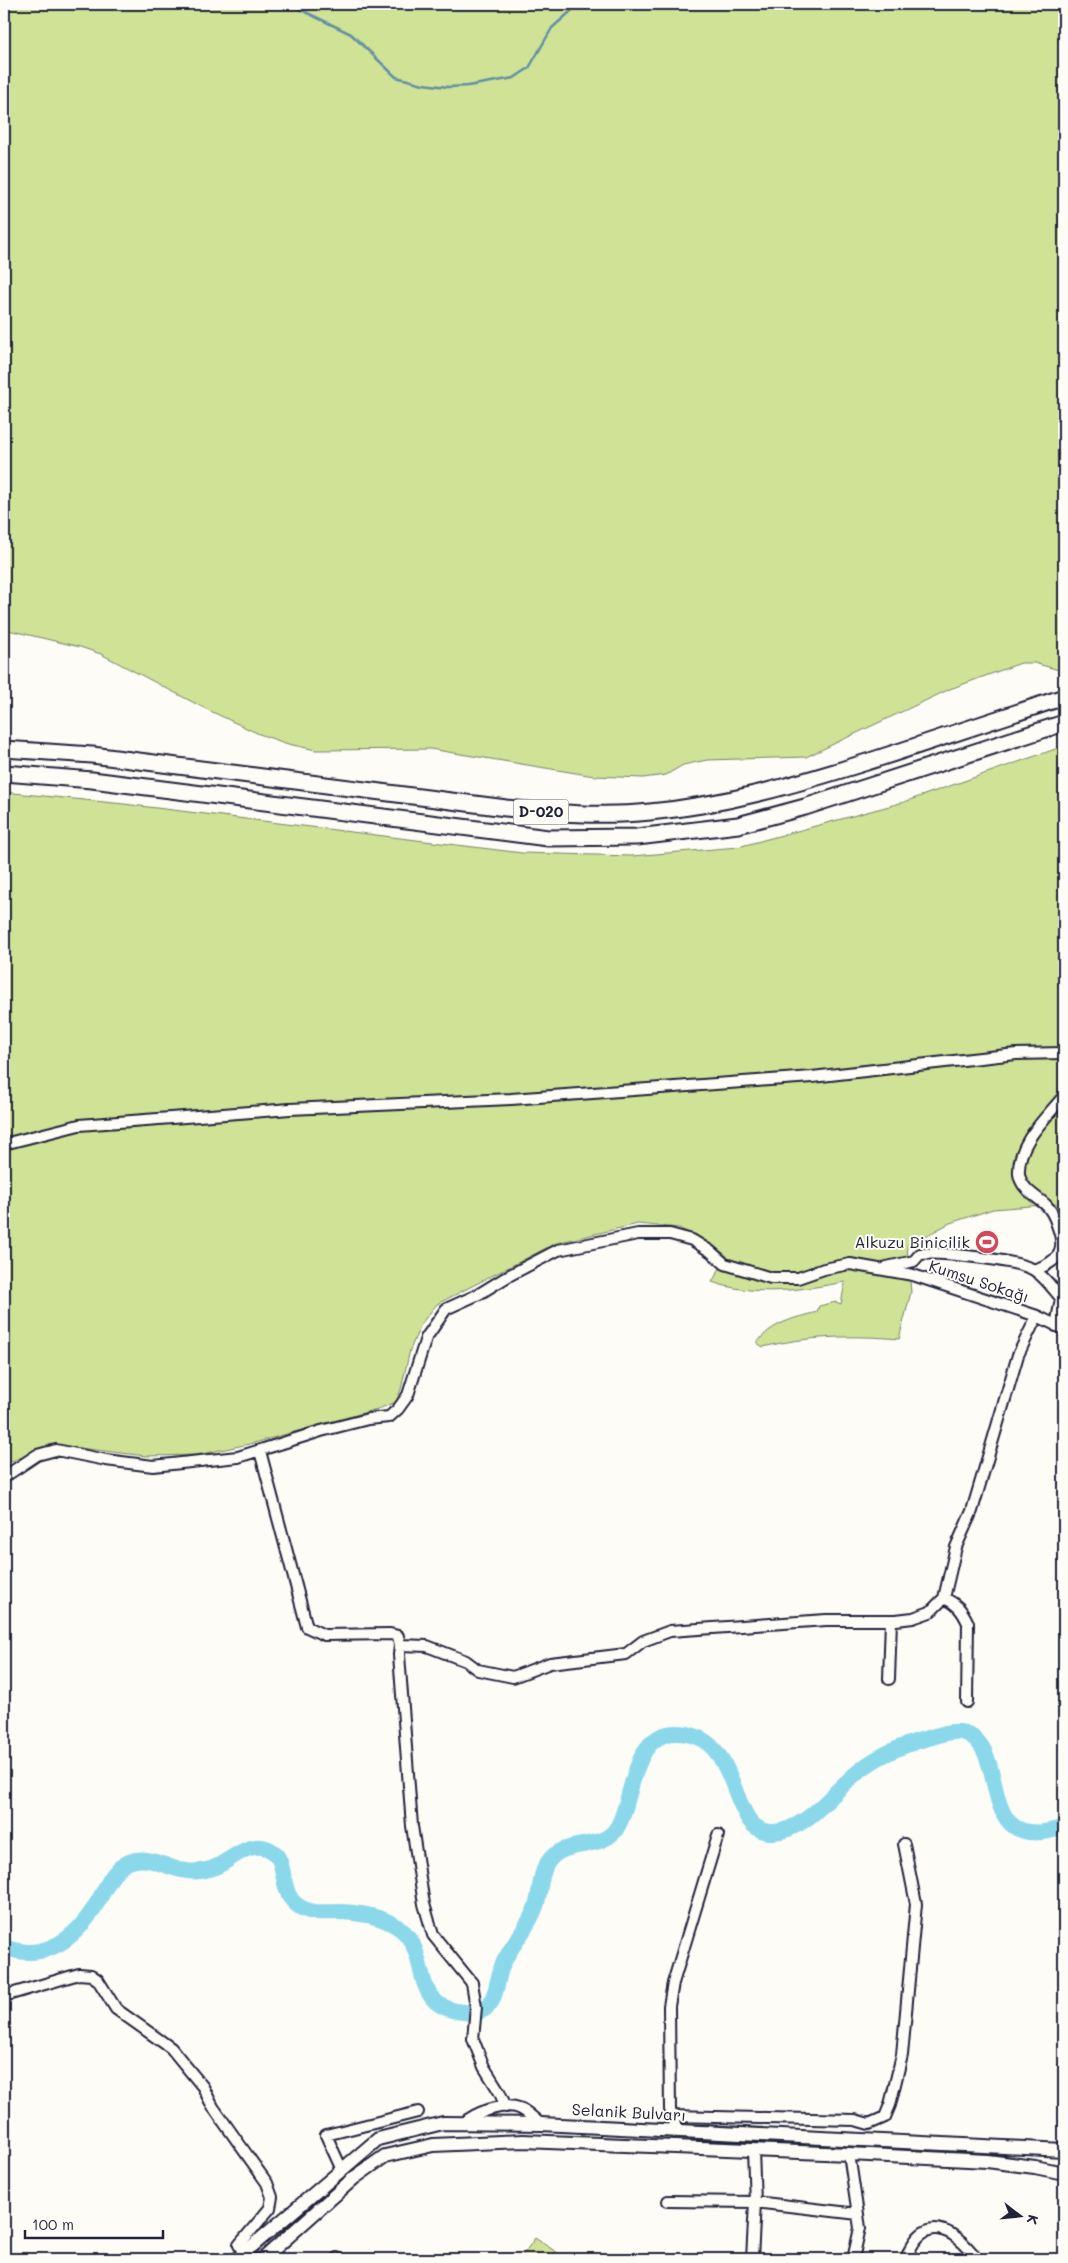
<svg xmlns="http://www.w3.org/2000/svg" width="1068" height="2263" font-family="Mali,sans-serif">
<rect width="100%" height="100%" fill="#fdfcf7"/>
<filter id="ink" filterUnits="userSpaceOnUse"><feTurbulence type="fractalNoise" baseFrequency=".02" numOctaves="2"/><feDisplacementMap in="SourceGraphic" scale="10" xChannelSelector="R" yChannelSelector="G"/><feConvolveMatrix kernelMatrix="1 2 1 2 8 2 1 2 1" color-interpolation-filters="sRGB"/></filter>
<g filter="url(#ink)">
<!-- green -->
<path fill="#cfe296" stroke="#788268" d="M4,4H1064V670H1059L1034,663H1021L1007,668L950,689L806,757L707,760L683,765L666,775L643,778L594,776L430,749L316,750L288,744L259,734L204,708L101,654L80,647L4,629Z
M1064,746V1223L1056,1204L993,1209L950,1223L907,1246L911,1292L899,1339C855,1335 807,1336 763,1347L757,1343C771,1323 794,1318 817,1312L819,1306L836,1302L841,1304L845,1282C802,1290 754,1297 712,1282L727,1256L713,1245L679,1228L638,1224L556,1243L437,1304L421,1324L410,1350L401,1389L396,1402L381,1408L254,1443L197,1455L146,1456L54,1445L4,1464V792L124,804L522,853L632,856L738,847L904,802Z
M535,2238L567,2259H520Z"/>
<g fill="none" stroke-linecap="round" stroke-linejoin="round">
<!-- stream -->
<path stroke="#628fa5" stroke-width="2.5" d="M289,4L351,34L396,77L423,84L448,87L468,86L514,78L529,68L552,28L579,4"/>
<!-- river -->
<path stroke="#8cd8eb" stroke-width="16" d="M4,1947C45,1963 77,1938 97,1903C107,1887 111,1870 129,1862C154,1851 176,1880 210,1869C228,1864 246,1841 266,1848C290,1855 277,1890 297,1905C310,1915 325,1912 341,1912C363,1913 389,1917 405,1933C430,1960 410,2007 464,2012C472,2013 480,2013 486,2008C497,1999 497,1978 502,1966C511,1944 529,1928 536,1906C541,1891 539,1875 548,1862C566,1836 605,1854 619,1824C633,1797 633,1734 675,1733C746,1732 725,1836 774,1832C808,1830 834,1790 859,1771C880,1754 903,1745 928,1738C940,1735 953,1729 965,1733C1013,1750 971,1858 1064,1827"/>
<!-- minor casing -->
<g stroke="#22223b" stroke-width="14">
<path id="minor" d="M4,1144L79,1125L290,1109L511,1099L812,1077L1016,1054L1064,1053
M887,1267L914,1261L920,1254C941,1252 1018,1260 1034,1270C1044,1276 1053,1289 1061,1298L1056,1326
M1034,1270C1060,1261 1067,1251 1057,1225C1055,1218 1051,1210 1046,1205C1036,1196 1021,1189 1019,1174C1017,1143 1046,1118 1064,1096
M260,1451L307,1627L324,1635L390,1634L398,1636L400,1645L399,1655L412,1826L424,1904L433,1935L472,1983L476,2007L473,2039L484,2067L499,2091L506,2107
M4,1477L37,1455L56,1450L106,1460L153,1466L238,1457L321,1431L368,1419L389,1417L398,1409L408,1395L426,1338L446,1309L479,1294L510,1275L558,1250L638,1234H670L692,1240L710,1251L725,1264L771,1278H798L824,1269L850,1264L913,1275L1037,1316L1064,1329
M944,1598C957,1604 962,1610 968,1623L967,1702
M400,1645L427,1646L466,1661L478,1670L513,1677L550,1663L626,1654L643,1641L670,1631L826,1620H896L913,1618L930,1612L944,1598L956,1547L972,1511L1018,1355L1037,1316
M889,1679L891,1620
M4,1996L79,1974L91,1975L98,1980L116,2009L171,2048L203,2087L213,2107L267,2183L272,2197L270,2208L239,2245L244,2253
M672,2116L855,2120L869,2124L885,2117L890,2105L902,2055L916,1904L904,1844
M464,2123C474,2113 504,2102 519,2108C527,2111 534,2119 541,2124
M677,2131L670,2110L669,2006L673,1983L718,1835
M849,2154L860,2228L853,2259
M342,2170L326,2135L418,2112
M668,2201L755,2202L858,2214
M337,2258L338,2259
M752,2259L755,2202L753,2151
M906,2259C923,2212 953,2227 977,2259"/>
</g>
<!-- major casing -->
<g stroke="#22223b" stroke-width="16">
<path id="major" d="M237,2259L378,2139L443,2123L541,2124L1064,2150
M263,2259L354,2178L385,2156L433,2145L523,2141L849,2154L987,2161L1035,2167L1064,2173"/>
</g>
<!-- highway casing -->
<g stroke="#22223b" stroke-width="19">
<path id="highway" d="M4,749L92,755L506,808C554,813 602,817 650,812C726,805 797,784 870,761C935,740 1000,718 1064,697
M4,773L92,780L548,838L637,837L738,825L805,807L1064,723"/>
</g>
<!-- minor -->
<use href="#minor" stroke="#fdfcf7" stroke-width="10"/>
<!-- major -->
<use href="#major" stroke="#fdfcf7" stroke-width="12"/>
<!-- highway -->
<use href="#highway" stroke="#fdfcf7" stroke-width="15"/>
</g>
</g>
<!-- icons -->
<defs>
<g id="stadium-disc" transform="scale(1.25)"><circle r="9.5" fill="#d1495b" stroke="#fdfcf7"/><path d="M0-5a6.5 5 0 1 0 0 10a6.5 5 0 1 0 0-10ZM-3.5-1.8h7v3.6h-7Z" fill="#fff"/></g>
</defs>
<g fill-rule="evenodd">
<use href="#stadium-disc" x="987" y="1242"/>
</g>
<g text-anchor="middle" stroke-width="4" stroke-linejoin="round" paint-order="stroke">
<!-- shield labels -->
<rect fill="#fdfcf7" stroke="#646373" stroke-width="1" x="513.5" y="799.5" width="55" height="25" rx="4"/>
<g font-size="15" font-weight="bold" fill="#22223b">
<text x="541" y="817">D-020</text>
</g>
<!-- poi labels -->
<g font-size="16" fill="#22223b" stroke="#fdfcf7" text-anchor="end">
<text x="970" y="1248">Alkuzu Binicilik</text>
</g>
<!-- street labels -->
<g font-size="16" fill="#22223b" stroke="#fdfcf7">
<text transform="translate(979 1281) rotate(18)" y="6">Kumsu Sokağı</text>
<text transform="translate(629 2112) rotate(3)" y="6">Selanik Bulvarı</text>
</g>
</g>
<!-- margin -->
<rect width="1068" height="2263" fill="none" stroke="#fdfcf7" stroke-width="20"/>
<rect x="10" y="10" width="1048" height="2243" fill="none" stroke="#22223b" stroke-width="2" filter="url(#ink)"/>
<!-- north arrow -->
<g transform="translate(1020 2216) rotate(106)" stroke="#fdfcf7" stroke-width="4" paint-order="stroke">
<path d="M0-4L9 19L0 12L-9 19Z" fill="#22223b"/>
<text y="-8" font-size="14" font-weight="bold" text-anchor="middle" fill="#22223b">K</text>
</g>
<!-- scale -->
<path d="M25 2230v8h138v-8" fill="none" stroke="#22223b" stroke-width="2.5"/>
<text x="32" y="2230" font-size="15" fill="#22223b" stroke="#fdfcf7" stroke-width="4" paint-order="stroke">100 m</text>
</svg>
